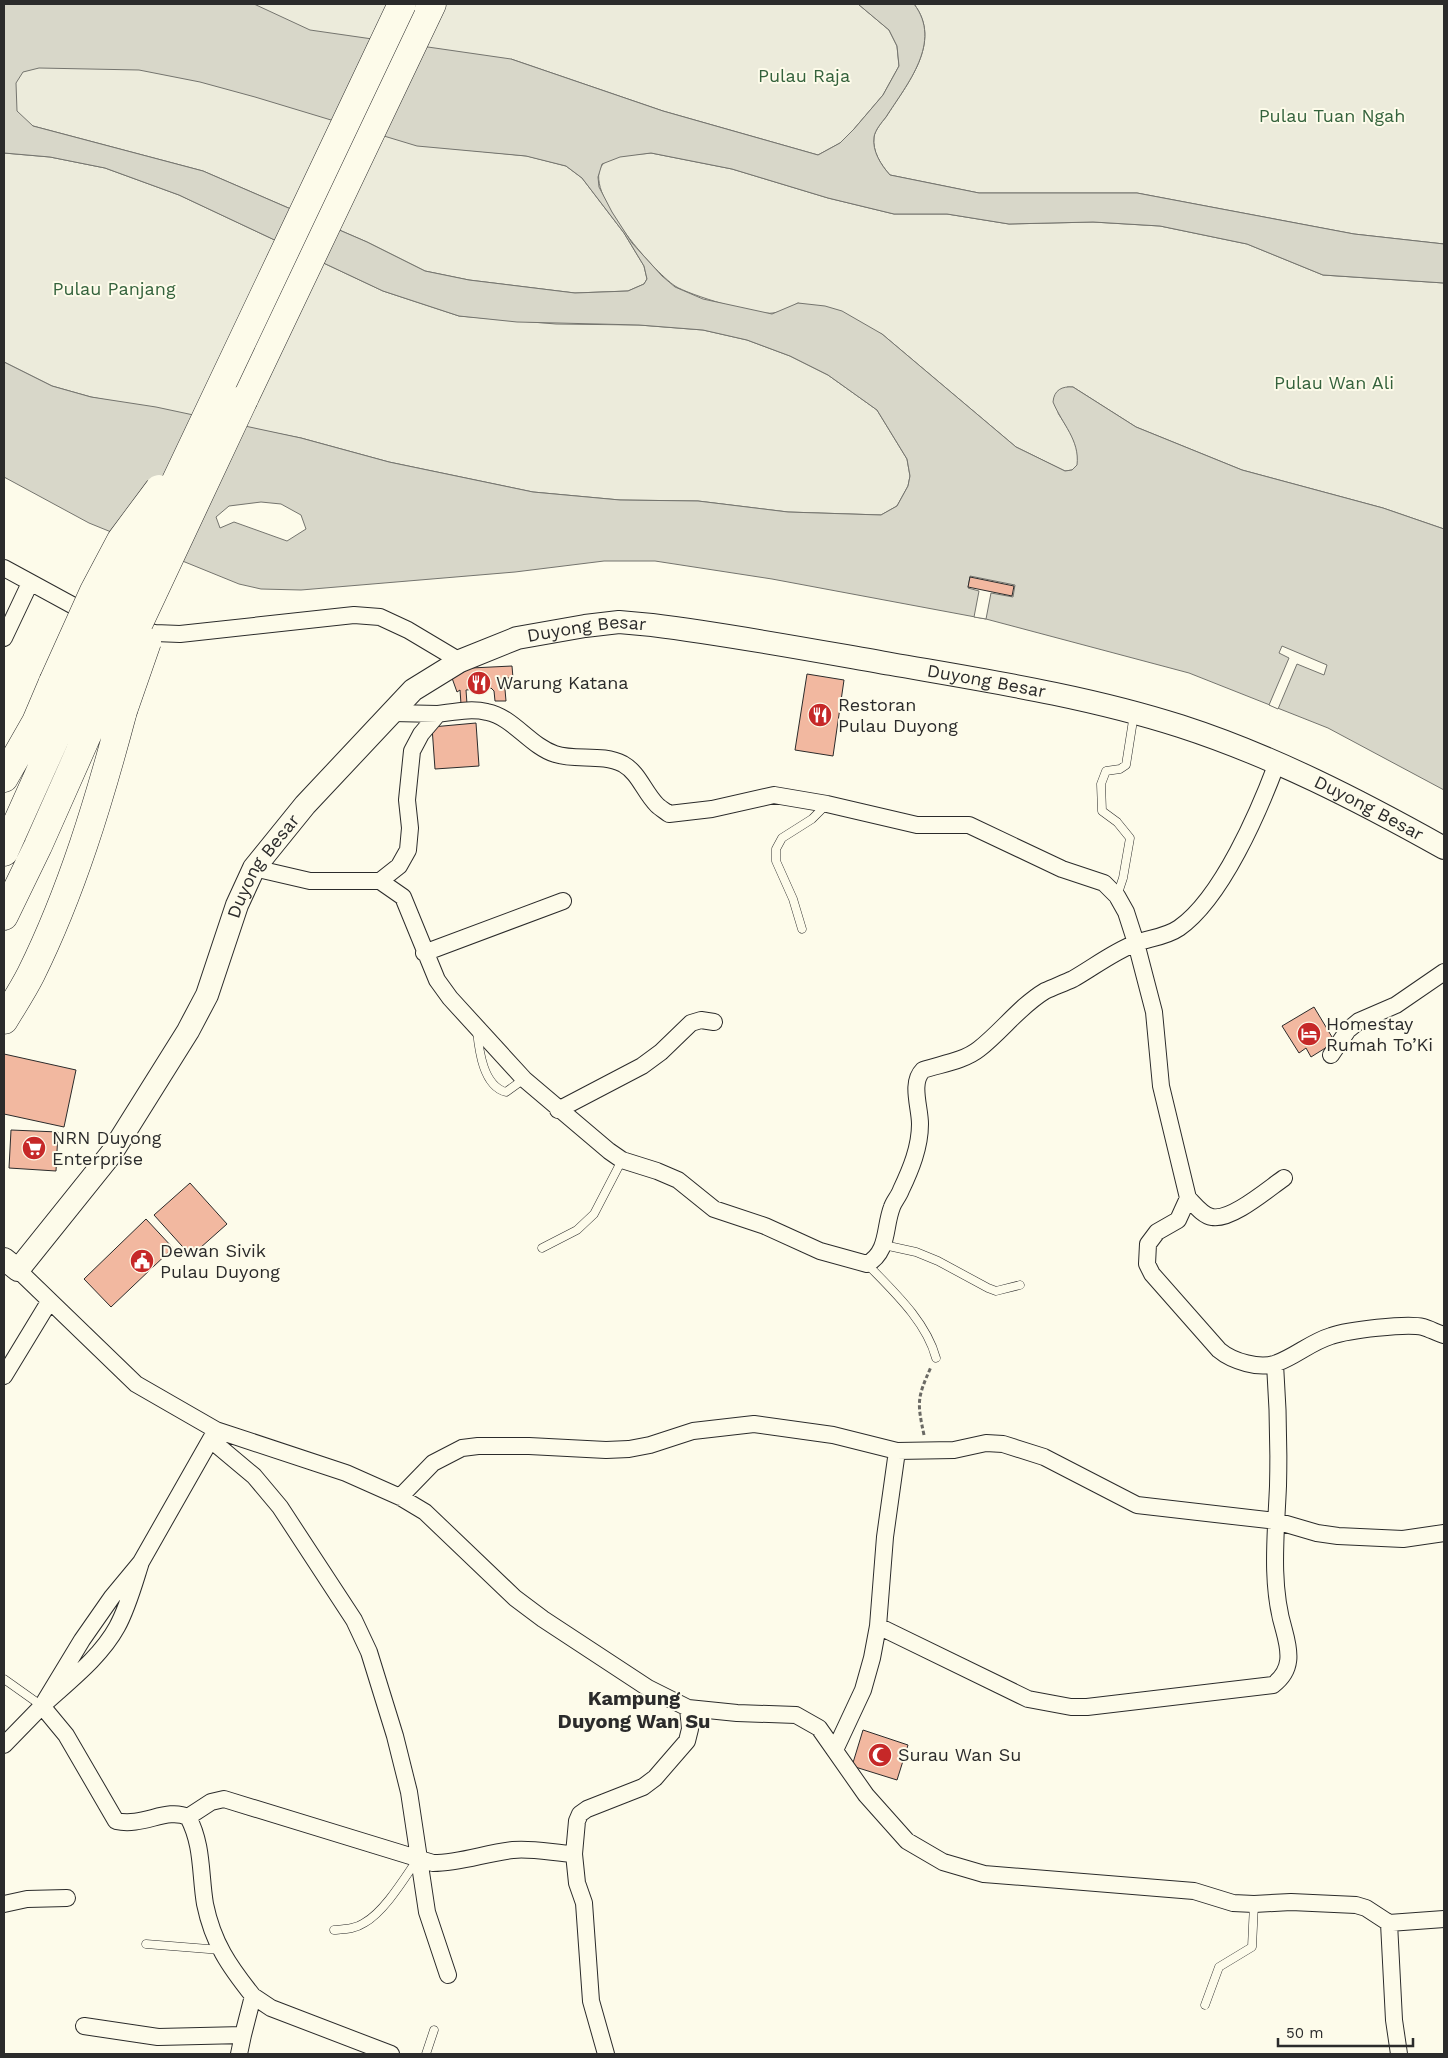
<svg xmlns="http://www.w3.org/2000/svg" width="1448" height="2058" font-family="'Work Sans',sans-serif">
<rect width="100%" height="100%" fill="#fdfbea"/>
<!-- green -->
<path fill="#ecebdb" stroke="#74746e" d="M4,4H858L889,30L897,46L899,66L883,95L854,129L840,143L818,155L663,111L511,59L418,145L527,156L566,166L582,178L624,233L644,266L647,279L644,284L628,291L575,293L469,280L425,271L367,242L203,171L33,126L4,129Z
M914,4H1444V244L1354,234L1137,193H979L890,175C881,165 872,151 874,137C875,130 882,122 886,117C907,84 943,42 914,4Z
M4,153L50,157L105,168L179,195L383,291L459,316L556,324L639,325L703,330L747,340L790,356L828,375L877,410L907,459L910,476L908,486L897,506L881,515L788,512L698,501L620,500L533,492L389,462L301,438L91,397L52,386L4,362Z
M651,153L732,169L828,198L894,214H947L1009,224L1093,222L1160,226L1247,244L1323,275L1444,283V529L1383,508L1242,470L1136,427L1073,387H1067L1058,413C1068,429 1080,445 1078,465L1072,470L1065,471L1016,447L882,334L798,303C791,307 782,312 773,313C758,316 689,295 675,286C654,272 580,189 603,164C612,153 637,155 651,153Z"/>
<!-- water -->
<path fill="#d8d7c9" stroke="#74746e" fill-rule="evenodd" d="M4,4H254L310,30L511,59L663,111L818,155L840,143L854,129L883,95L899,66L897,46L889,30L858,4H914C943,42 907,84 886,117C882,122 875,130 874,137C872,151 881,165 890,175L979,193H1137L1354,234L1444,244V283L1323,275L1247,244L1160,226L1093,222L1009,224L947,214H894L828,198L732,169L651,153L620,157L602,164L598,177L599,187L612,212L632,243L662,276L675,287L703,299L772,314L798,303L825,306L842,311L882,334L1016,447L1065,471L1072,470L1077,465C1080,440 1062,424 1053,402C1054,390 1062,386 1073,387L1136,427L1242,470L1383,508L1444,529V790L1328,728L1189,673L986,619L772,579L655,561H604L515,572L301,590L261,589L239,584L89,523L4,477V362L52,386L91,397L156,407L301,438L389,462L533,492L620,500L698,501L788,512L881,515L897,506L908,486L910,476L907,459L877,410L828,375L790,356L747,340L703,330L639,325L517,322L459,316L383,291L179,195L105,168L50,157L4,153ZM39,68L139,70L200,82L255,97L417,146L526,156L566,166L582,178L624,233L644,266L647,279L644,284L628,291L575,293L469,280L425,271L367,242L203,171L33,126L17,111L16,83L23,72ZM261,502L281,504L301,515L306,529L287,541L234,522L220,528L216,517L229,506Z"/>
<!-- pier -->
<path fill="#fdfbea" stroke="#74746e" d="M970,576L1015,585L1013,597L991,593L986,619L974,617L979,591L968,588Z
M1282,646L1327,665L1324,675L1297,664L1278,709L1269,705L1289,658L1279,653Z"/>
<!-- building -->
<path fill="#f2b8a0" stroke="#2b2b2b" d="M970,577L1014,586L1012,596L968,587Z
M512,666L513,678H504L506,701H495L494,691L491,688L466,690L467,704H461L460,690L457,692L452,678L471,668Z
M807,674L844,680L833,756L795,750Z
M476,723L479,766L435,769L432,727Z
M1314,1007L1335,1042L1311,1057L1306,1048L1299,1053L1282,1026Z
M4,1054L76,1070L64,1127L4,1114Z
M11,1130L58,1132L56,1171L9,1168Z
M190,1183L227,1224L191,1256L154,1215Z
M146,1219L173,1248L111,1307L84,1279Z
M863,1730L908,1745L897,1780L852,1766Z"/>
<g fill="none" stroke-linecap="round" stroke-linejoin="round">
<!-- lane casing -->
<g stroke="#2b2b2b" stroke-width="9">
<path id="lane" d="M1117,896L1123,878L1130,838L1117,822L1102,811L1101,784L1106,771L1120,769L1126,765L1134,714
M802,929L793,899L776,861V849L782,838L812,819L826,805
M477,1031C479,1050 483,1086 506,1092L524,1079
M884,1245L916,1252L938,1261L988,1288L996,1291L1020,1285
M542,1248L577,1230L594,1214L622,1160
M867,1264C893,1291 926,1321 936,1358
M4,1679L42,1706
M334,1930C345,1929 355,1929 364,1923C384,1912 404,1879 417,1860
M146,1944L221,1950
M1205,2005L1219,1967L1252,1947L1254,1904
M426,2054L434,2030"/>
</g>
<!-- street casing -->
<g stroke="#2b2b2b" stroke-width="18">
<path id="street" d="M4,568L72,605L92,614
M137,629L155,633L180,634L354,615L380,617L408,630L460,661
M4,638L30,583
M438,714C454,712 471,708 487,712C513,717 530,746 555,754C576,761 602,753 623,764C639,773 644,792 657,805C660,808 665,811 669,814L712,809L774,795L827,804L917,825H969L1062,869L1104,883L1117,896L1126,912L1136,943L1154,1012L1161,1086L1188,1198L1178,1220L1157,1232L1148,1244L1147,1264L1152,1274L1219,1350C1232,1361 1260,1370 1277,1363C1296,1356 1311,1342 1331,1336C1348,1330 1407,1323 1423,1327C1430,1329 1437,1333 1444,1335
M254,868L310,881H380L403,897L437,980L450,998L524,1079L609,1151L622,1160L657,1171L678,1180L714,1209L765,1226L820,1251L867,1264C889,1252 884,1227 892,1207C894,1201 899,1196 901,1190C911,1169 920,1147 920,1124C920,1107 910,1083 923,1070C941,1064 964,1061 979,1049C1002,1031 1020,1006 1045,991C1054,987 1064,983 1073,979C1094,967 1113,952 1136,943C1150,938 1166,937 1179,928C1222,898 1259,811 1277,763
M380,881L399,866L408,850L410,828L407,800L412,751L421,734L438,714L393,713
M424,953L563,901
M1331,1055L1348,1030L1359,1021L1396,1005L1444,972
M558,1110L642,1066L661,1052L691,1023L701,1020L714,1022
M1188,1198C1194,1204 1203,1216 1212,1217C1231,1221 1268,1189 1284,1178
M18,1270L136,1384L216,1430L346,1473L400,1497L425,1512L515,1598L543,1619L648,1688L688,1708L737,1713L796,1715L819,1728L866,1795L907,1841L943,1862L984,1874L1194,1891L1233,1903L1254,1904L1291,1902L1356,1905L1366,1908L1389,1923L1444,1919
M4,1376L49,1302
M211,1440L254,1476L280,1507L354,1620L369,1652L395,1736L409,1792L427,1912L448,1975
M400,1497L433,1463L462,1448L478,1446H529L606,1450L629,1449L650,1445L693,1431L754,1424L833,1435L897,1451L954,1450L986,1443L1003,1444L1044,1457L1137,1505L1276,1521L1317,1533L1338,1536L1403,1539L1444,1533
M141,1562C134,1584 128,1607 117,1627C100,1658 68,1682 42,1706L66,1735L116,1821C144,1827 166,1807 188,1817L211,1802L224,1799L433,1863C461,1863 485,1853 513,1850C532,1848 554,1853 574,1854
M878,1626L1028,1699L1071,1707H1087L1273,1685C1293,1670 1290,1652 1284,1630C1270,1584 1276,1534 1278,1486C1279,1445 1278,1405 1275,1364
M4,1745L42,1706L82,1640L112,1597L141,1562L216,1430
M835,1750L863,1690L872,1658L878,1626L885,1537L897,1451
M188,1817C203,1845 200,1874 205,1904C213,1943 229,1966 253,1996
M4,1904L27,1899L67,1898
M1389,1923L1394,2020L1399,2054
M84,2026L158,2037L243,2035L253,1996L271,2008L391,2054
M239,2054L243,2035
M606,2054L591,2001L584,1903L577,1883L574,1854L577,1821L580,1814L587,1809L643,1787L655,1778L687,1741L690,1729L688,1708"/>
</g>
<!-- secondary casing -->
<g stroke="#2b2b2b" stroke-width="24">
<g id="secondary">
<path id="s1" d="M4,1259L18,1270L111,1154L188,1031L207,995L237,905L254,868L305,805L413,690L460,661L517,638L585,626L619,622L652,625C732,635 811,650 891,664C988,681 1086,696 1180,726C1273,756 1360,801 1444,848"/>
</g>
</g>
<!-- highway casing -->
<g stroke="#2b2b2b" stroke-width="29">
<path id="highway" d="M244,399L432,4
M4,778L36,722L53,682
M4,852L74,696
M4,916L38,846L100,706
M4,1020C13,1005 23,990 31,974C72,891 99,801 123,711"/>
</g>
<!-- path -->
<path stroke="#6a6964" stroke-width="3" stroke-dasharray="4 2.5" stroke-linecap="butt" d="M924,1435C917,1402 917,1398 931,1367"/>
<!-- lane -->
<use href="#lane" stroke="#fdfbea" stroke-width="8"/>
<!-- street -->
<use href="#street" stroke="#fdfbea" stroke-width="16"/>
<!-- secondary -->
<use href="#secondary" stroke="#fdfbea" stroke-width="22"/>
<!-- highway -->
<use href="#highway" stroke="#fdfbea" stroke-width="28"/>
<!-- highway-bridge casing -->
<g stroke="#2b2b2b" stroke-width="29" stroke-linecap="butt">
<path id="highway-bridge" d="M53,682L94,591L121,540L159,489
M74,696L402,4
M100,706L244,399
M123,711L147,642"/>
</g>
<!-- highway-bridge -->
<use href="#highway-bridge" stroke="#fdfbea" stroke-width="28"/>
</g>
<!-- icons -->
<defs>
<g id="restaurant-disc" transform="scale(1.25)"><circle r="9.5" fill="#c62828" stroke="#fdfbea"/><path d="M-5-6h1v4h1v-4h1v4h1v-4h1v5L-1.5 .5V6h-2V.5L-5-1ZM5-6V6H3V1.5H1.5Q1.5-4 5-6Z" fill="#fff"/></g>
<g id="hotel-disc" transform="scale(1.25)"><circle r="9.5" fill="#c62828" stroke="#fdfbea"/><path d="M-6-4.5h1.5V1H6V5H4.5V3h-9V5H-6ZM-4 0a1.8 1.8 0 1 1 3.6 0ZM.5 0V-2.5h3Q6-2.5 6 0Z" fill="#fff"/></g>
<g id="supermarket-disc" transform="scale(1.25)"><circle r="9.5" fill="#c62828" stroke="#fdfbea"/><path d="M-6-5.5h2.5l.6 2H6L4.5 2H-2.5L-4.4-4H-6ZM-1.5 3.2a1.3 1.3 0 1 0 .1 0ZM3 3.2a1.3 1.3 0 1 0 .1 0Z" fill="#fff"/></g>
<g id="civic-disc" transform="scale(1.25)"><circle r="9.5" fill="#c62828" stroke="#fdfbea"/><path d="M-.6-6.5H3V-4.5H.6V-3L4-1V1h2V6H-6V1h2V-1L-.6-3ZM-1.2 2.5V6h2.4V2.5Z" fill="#fff"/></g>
<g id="mosque-disc" transform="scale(1.25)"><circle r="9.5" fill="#c62828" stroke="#fdfbea"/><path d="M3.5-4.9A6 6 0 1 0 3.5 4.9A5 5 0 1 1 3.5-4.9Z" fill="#fff"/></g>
</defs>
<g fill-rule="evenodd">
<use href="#restaurant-disc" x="479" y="683"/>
<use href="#restaurant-disc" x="820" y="715"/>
<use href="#hotel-disc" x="1309" y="1034"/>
<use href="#supermarket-disc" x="34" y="1148"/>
<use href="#civic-disc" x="142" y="1261"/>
<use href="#mosque-disc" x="880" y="1755"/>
</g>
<g text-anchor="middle" stroke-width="4" stroke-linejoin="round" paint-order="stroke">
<!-- park labels -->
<g font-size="18" fill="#34623c" stroke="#fdfbea">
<text x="804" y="82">Pulau Raja</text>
<text x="1332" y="122">Pulau Tuan Ngah</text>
<text x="114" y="295">Pulau Panjang</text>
<text x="1334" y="389">Pulau Wan Ali</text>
</g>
<!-- street labels -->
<g font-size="18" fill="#2b2b2b" stroke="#fdfbea">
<text dy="6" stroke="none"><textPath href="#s1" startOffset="914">Duyong Besar</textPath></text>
<text dy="6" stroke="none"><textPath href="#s1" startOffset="1319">Duyong Besar</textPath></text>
<text dy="6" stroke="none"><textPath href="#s1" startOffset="1724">Duyong Besar</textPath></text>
<text dy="6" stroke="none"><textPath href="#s1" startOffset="494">Duyong Besar</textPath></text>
</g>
<!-- poi labels -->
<g font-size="18" fill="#2b2b2b" stroke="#fdfbea" text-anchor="start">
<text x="496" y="689">Warung Katana</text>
<text x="838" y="711">Restoran<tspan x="838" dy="21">Pulau Duyong</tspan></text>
<text x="1326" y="1030">Homestay<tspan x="1326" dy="21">Rumah To’Ki</tspan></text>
<text x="52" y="1144">NRN Duyong<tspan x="52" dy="21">Enterprise</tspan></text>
<text x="160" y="1257">Dewan Sivik<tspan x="160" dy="21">Pulau Duyong</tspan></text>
<text x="898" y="1761">Surau Wan Su</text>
</g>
<!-- quarter labels -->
<g font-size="20" font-weight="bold" fill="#2b2b2b" stroke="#fdfbea">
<text x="634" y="1705">Kampung<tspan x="634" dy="23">Duyong Wan Su</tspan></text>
</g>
</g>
<!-- border -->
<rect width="1448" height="2058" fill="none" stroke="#2b2b2b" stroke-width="10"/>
<!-- scale -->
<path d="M1278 2038v8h135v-8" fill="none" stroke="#2b2b2b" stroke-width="2.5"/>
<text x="1286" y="2038" font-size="15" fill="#2b2b2b" stroke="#fdfbea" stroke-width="4" paint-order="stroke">50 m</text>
</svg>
